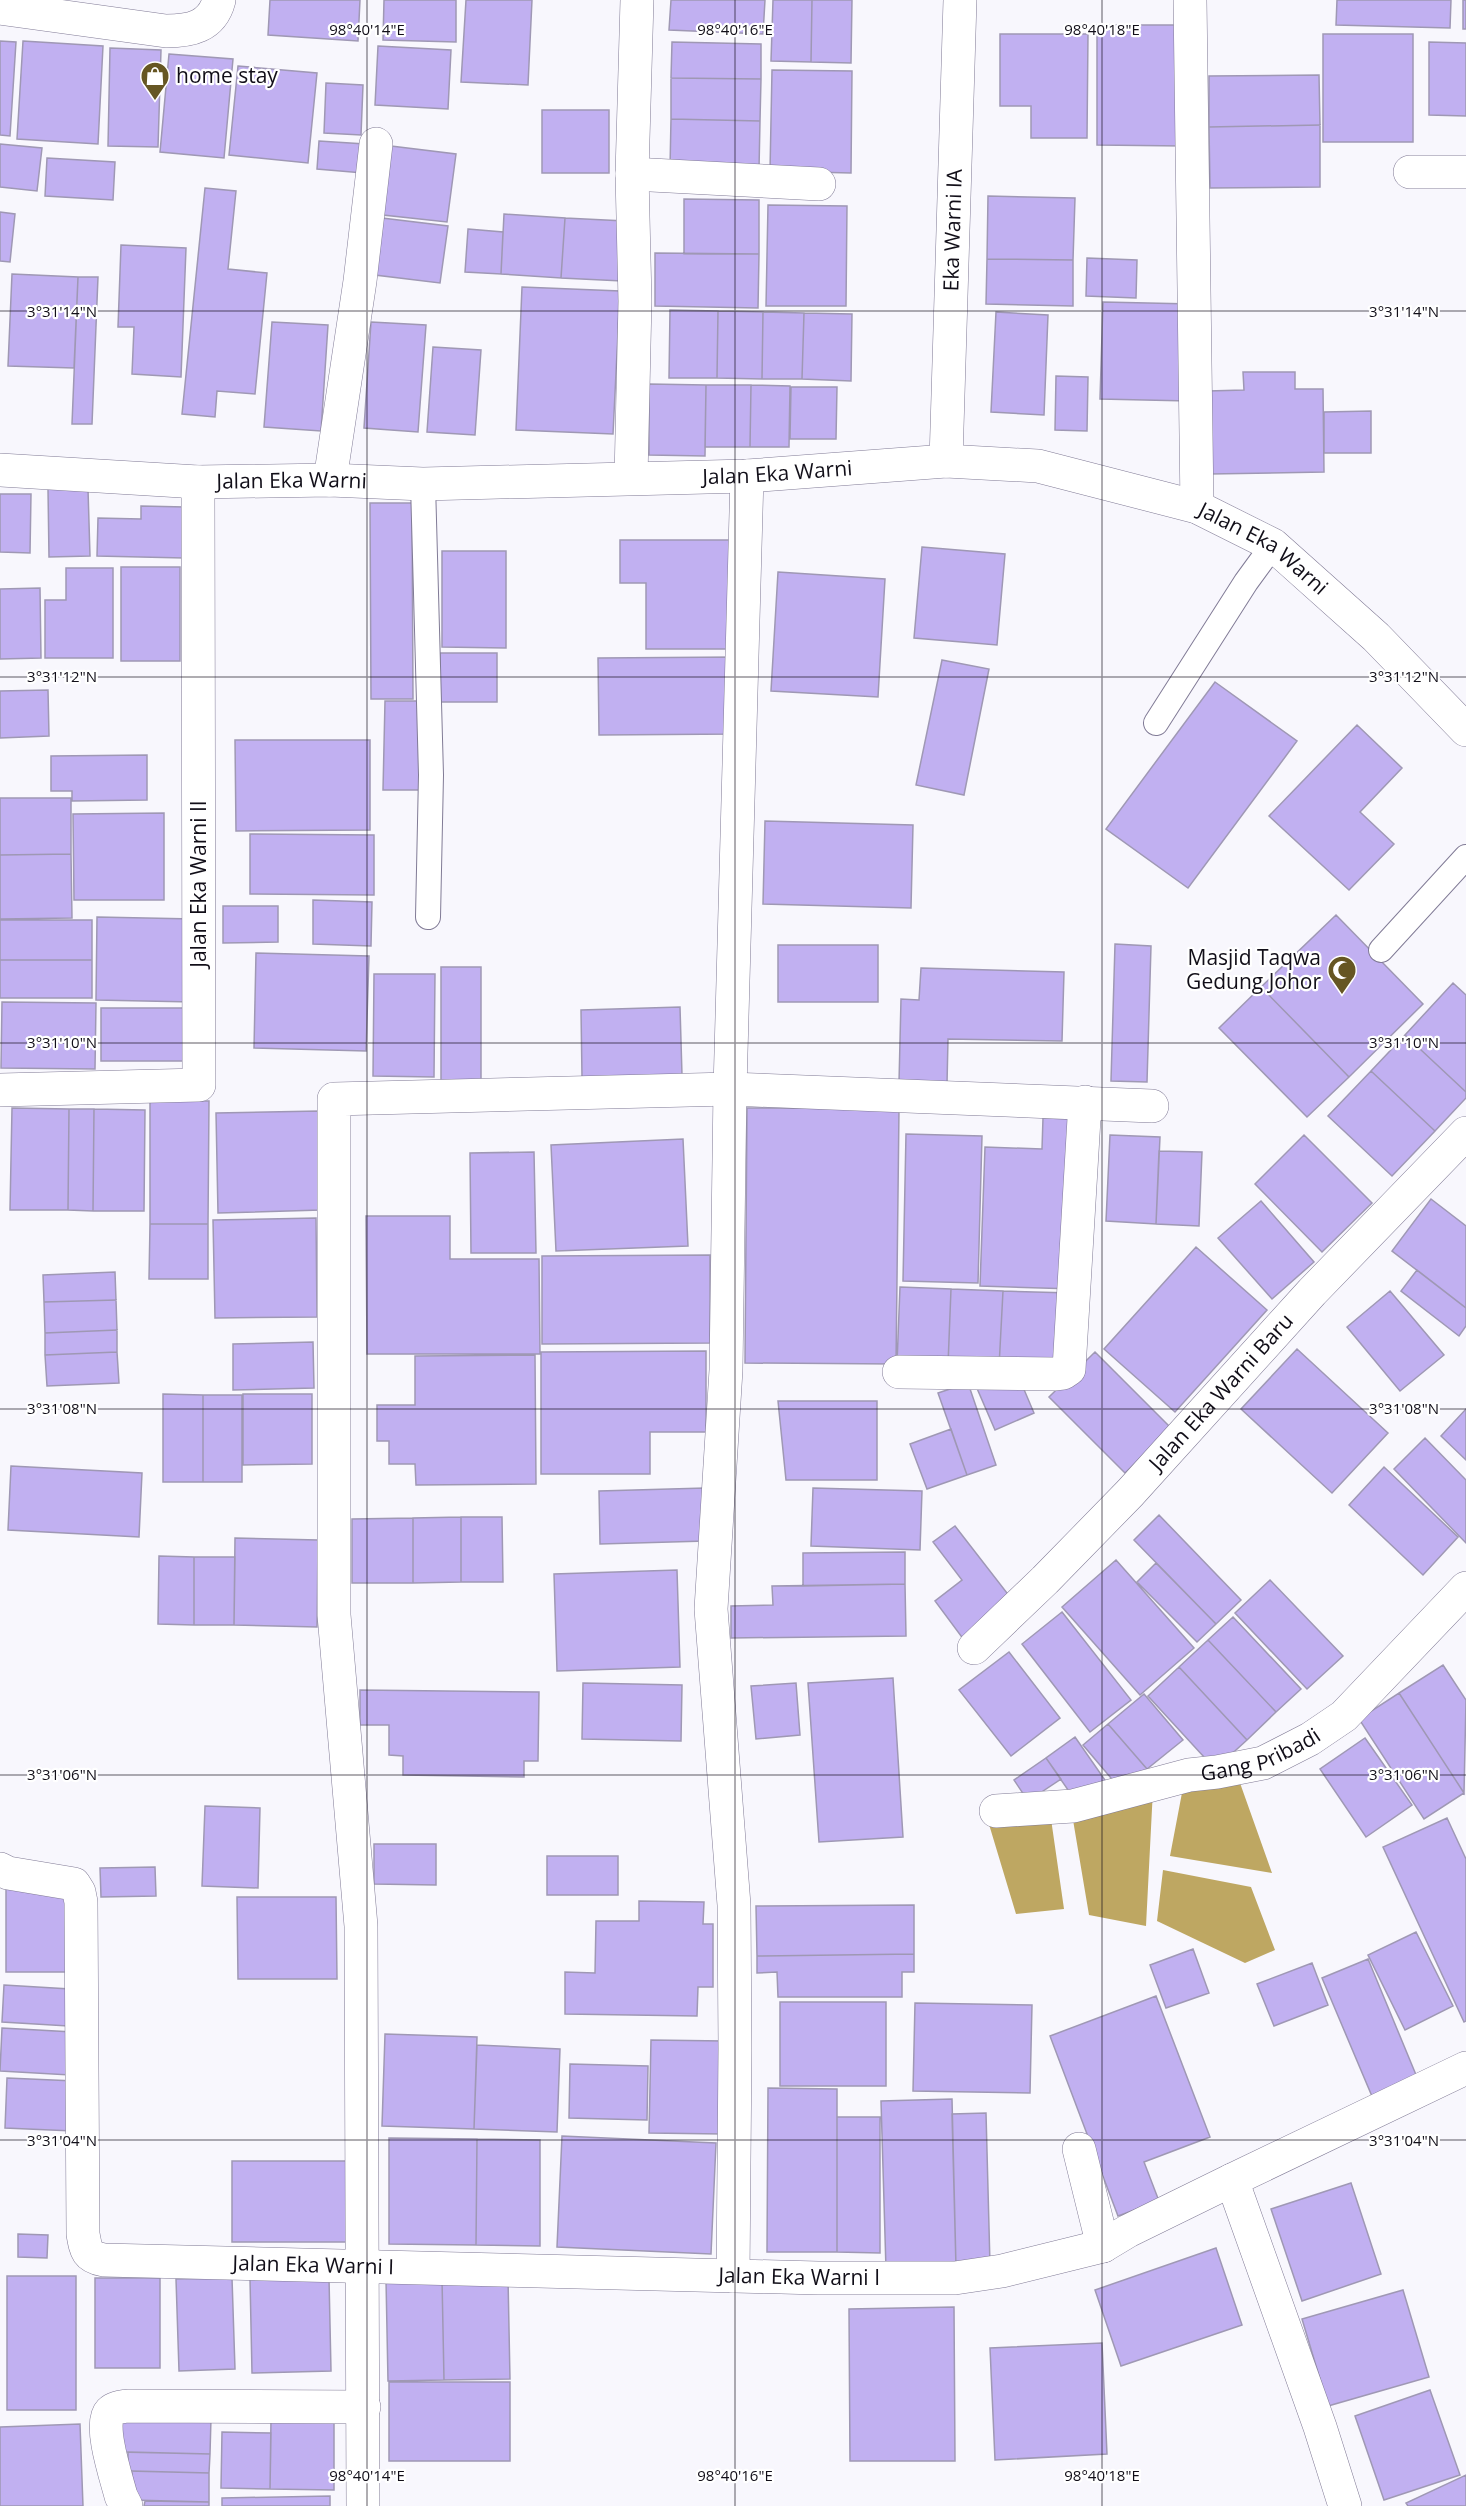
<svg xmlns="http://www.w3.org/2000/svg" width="1466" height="2506" font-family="'Open Sans',sans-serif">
<rect width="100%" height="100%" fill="#f8f7fd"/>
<!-- water -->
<path fill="#bea762" d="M1185,1777L1240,1783L1272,1873L1170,1856Z
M1153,1789L1146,1926L1089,1915L1072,1814Z
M1050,1812L1064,1909L1016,1914L988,1821Z
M1163,1870L1251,1887L1275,1950L1245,1963L1157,1921Z"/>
<!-- building -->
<path fill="#c1b0f1" stroke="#9f98b4" stroke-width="1.5" d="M270,0H360L358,41L268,35Z
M384,0H456V42L383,40Z
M466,0H532L528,85L461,82Z
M671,0H765L763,34L669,30Z
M773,0H812L811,62L771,61Z
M812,0H852L851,63L811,62Z
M1337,0H1451L1450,28L1336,25Z
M1463,0H1466V29H1463Z
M1097,25H1183V146L1097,145Z
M1000,34H1088L1087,138H1031V106H1000Z
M1323,34H1413V142H1323Z
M0,41L16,42L10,136L0,135Z
M23,41L103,46L98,144L17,139Z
M672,42L761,44V79L671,78Z
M1429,42L1466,43V116L1429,115Z
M378,46L451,50L448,109L375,105Z
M110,48L161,50L158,147L108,146Z
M169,54L233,59L224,158L160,152Z
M238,66L317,73L308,163L229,155Z
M772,70L852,71L851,173L770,171Z
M1319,75L1320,125L1209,127V76Z
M671,78L761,79L760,121L671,119Z
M326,83L363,85L361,135L324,133Z
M542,110H609V173H542Z
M671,119L760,121L759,169L670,168Z
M1320,125V187L1210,188L1209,127Z
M319,141L365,144L363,173L317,169Z
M0,144L42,148L37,191L0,187Z
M391,146L456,154L447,222L383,215Z
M47,158L115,162L113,200L45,196Z
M205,188L236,191L228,269L267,273L255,394L217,391L215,417L182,414Z
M988,196L1075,198L1073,260L987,259Z
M684,199L759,200V254H684Z
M768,205L847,206L846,306H766Z
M0,212L15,214L10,262L0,261Z
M504,214L565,218L561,278L501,274Z
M382,218L448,226L440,283L375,275Z
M565,218L625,221L622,281L561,278Z
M468,229L503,232L501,274L465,272Z
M121,245L186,248L181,377L132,374L134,327H118Z
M655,253L759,254L758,308L655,306Z
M1087,258L1137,260L1136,298L1086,296Z
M987,259L1073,260V306L986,304Z
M12,274L78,277L74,368L8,366Z
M78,277H98L92,424H72Z
M522,287L620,291L613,434L516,430Z
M1103,302L1192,304L1189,401L1100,399Z
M670,310L718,311L717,378H669Z
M718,311L763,312L762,379L717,378Z
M763,312L804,313L802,379H762Z
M996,312L1048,315L1044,415L991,412Z
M804,313L852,314L851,381L802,379Z
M272,322L328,325L321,431L264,427Z
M371,322L426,325L418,432L364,428Z
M433,347L481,350L475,435L427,432Z
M1243,372H1295V389H1323L1324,472L1210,474L1208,391L1244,390Z
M1056,376L1088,377L1087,431L1055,430Z
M649,384L706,385L705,456L649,455Z
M706,385H751L750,447H705Z
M751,385L790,386L789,447H750Z
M791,387H837L836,439H790Z
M1371,411V453H1324V412Z
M48,489H88L90,556L49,557Z
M0,494H31L30,553L0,552Z
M370,503H412L413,699H371Z
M141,506L185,507L184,558L97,556L98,518L141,519Z
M620,540H740L739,649H646V583H620Z
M922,547L1005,554L997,645L914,638Z
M442,551H506V648L442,647Z
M121,567H180V661H121Z
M66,568H113V658H45V600H66Z
M778,572L885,579L878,697L771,691Z
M40,588L41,658L0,659V589Z
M440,653H497V702H440Z
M736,657L737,734L599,735L598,658Z
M942,660L989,669L964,795L916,785Z
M1215,682L1297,741L1188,888L1106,829Z
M48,690L49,736L0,738V691Z
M385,701H420L419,790H383Z
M1357,725L1402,768L1360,812L1394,844L1349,890L1269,816Z
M235,740H370V830L236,831Z
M147,755V800L72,801V791H51V756Z
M0,798H71V854L0,855Z
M164,813V900H74L73,814Z
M765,821L913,825L911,908L763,904Z
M250,834L374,835V895L250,894Z
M71,854L72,918L0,919V855Z
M313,900L372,902L371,946L313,944Z
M223,906H278V942L223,943Z
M1336,915L1423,1004L1349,1077L1261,987Z
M97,917L194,919L193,1002L96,1000Z
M0,920H92V960H0Z
M1115,944L1151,946L1147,1082L1111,1081Z
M778,945H878V1002H778Z
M256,953L369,956L366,1051L254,1048Z
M0,960H92V998H0Z
M441,967H481V1081H441Z
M921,968L1064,972L1062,1041L948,1039L947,1084L899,1083L901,999L919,1000Z
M374,974H435L434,1077L373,1076Z
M1453,983L1466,995V1092L1405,1035Z
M1261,987L1349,1077L1307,1117L1219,1028Z
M2,1002L96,1003L95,1069L1,1068Z
M680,1007L682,1075L582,1077L581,1010Z
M101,1008H194V1061H101Z
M1405,1035L1466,1092V1098L1435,1131L1371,1071Z
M1371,1071L1435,1131L1392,1176L1328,1116Z
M150,1101H209L208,1224H150Z
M12,1108L69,1109L68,1210H10Z
M747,1108L899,1109L896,1364L745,1363Z
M69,1109H94L93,1211L68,1210Z
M94,1109L145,1110L144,1211H93Z
M319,1111L321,1210L218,1213L216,1113Z
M1043,1118L1081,1119L1074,1289L980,1286L985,1147L1042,1149Z
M906,1134L982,1136L978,1283L903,1281Z
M1110,1135L1160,1137L1156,1224L1106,1221Z
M1304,1135L1372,1203L1322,1252L1255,1184Z
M683,1139L688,1246L556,1251L551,1145Z
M1159,1151L1202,1152L1199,1226L1156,1224Z
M534,1152L536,1253H471L470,1153Z
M1431,1199L1466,1226V1308L1392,1251Z
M1261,1201L1314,1262L1272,1299L1218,1238Z
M366,1216H450V1259H539L540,1354H367Z
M316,1218L317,1317L215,1318L213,1220Z
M150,1224H208V1279H149Z
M1196,1247L1267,1310L1175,1412L1104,1349Z
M710,1255V1343L542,1344V1256Z
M1417,1270L1466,1308V1326L1459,1336L1401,1291Z
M115,1272L116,1300L44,1302L43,1275Z
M900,1287L951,1289L948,1365L897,1363Z
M951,1289L1003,1291L999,1367L948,1365Z
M1003,1291L1071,1293L1068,1370L999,1367Z
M1390,1291L1444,1355L1400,1391L1347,1327Z
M116,1300L117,1330L45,1333L44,1302Z
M117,1330V1352L45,1355V1333Z
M313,1342L314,1388L233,1390V1344Z
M1297,1349L1388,1433L1332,1493L1241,1409Z
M706,1351V1432H650V1474H541V1352Z
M117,1352L119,1383L47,1386L45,1355Z
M1095,1352L1171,1428L1125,1473L1049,1397Z
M535,1355L536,1484L416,1485L415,1464H389V1441H377V1405H415V1356Z
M1020,1380L1034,1413L995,1430L976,1386Z
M968,1383L996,1465L967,1475L938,1393Z
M163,1394L203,1395V1482H163Z
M243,1394H312V1464L243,1465Z
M203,1395H242V1482H203Z
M778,1401H877V1480H786Z
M1466,1409V1460L1441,1436Z
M951,1429L967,1475L927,1489L910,1444Z
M1425,1438L1466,1480V1543L1394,1469Z
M11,1466L142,1473L139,1537L8,1530Z
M1384,1467L1458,1537L1423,1575L1349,1505Z
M705,1488L706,1541L600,1544L599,1491Z
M813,1488L922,1491L920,1550L811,1546Z
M1159,1515L1241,1600L1216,1624L1134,1540Z
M461,1517H502L503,1582H461Z
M461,1517V1582L413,1583V1518Z
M413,1518V1583H352V1519Z
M955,1526L1014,1602L964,1640L935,1601L962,1580L933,1542Z
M235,1538L318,1540L317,1627L234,1625Z
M905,1552V1584L803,1586V1553Z
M159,1556L194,1557V1625L158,1624Z
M194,1557H235L234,1625H194Z
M1116,1560L1194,1648L1140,1695L1062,1607Z
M1156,1563L1216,1624L1197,1642L1137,1582Z
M677,1570L680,1667L557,1671L554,1574Z
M1270,1580L1343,1656L1307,1689L1235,1613Z
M905,1584L906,1636L731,1638V1606L773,1605L772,1586Z
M1062,1612L1131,1700L1090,1732L1022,1644Z
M1233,1617L1301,1689L1276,1712L1208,1640Z
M1208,1640L1276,1712L1247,1740L1179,1667Z
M1009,1652L1060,1718L1011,1756L959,1690Z
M1443,1665L1466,1700L1464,1793L1399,1693Z
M1179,1667L1247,1740L1215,1769L1148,1696Z
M893,1678L903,1837L819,1842L808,1683Z
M583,1683L682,1685L681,1741L582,1739Z
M796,1683L800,1735L756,1739L751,1686Z
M360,1690L539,1692L538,1761H524V1777L403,1775V1756L389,1755V1725H360Z
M1399,1693L1464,1793L1424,1819L1359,1719Z
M1144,1694L1183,1740L1147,1769L1108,1724Z
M1108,1724L1147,1769L1122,1791L1083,1745Z
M1075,1737L1107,1783L1077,1803L1046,1758Z
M1365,1738L1412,1805L1366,1837L1320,1769Z
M1046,1758L1061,1779L1028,1801L1014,1780Z
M205,1806L260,1808L258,1888L202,1886Z
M1447,1818L1466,1859V2021L1464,2022L1383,1847Z
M374,1844H436V1885L374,1884Z
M547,1856H618V1895H547Z
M155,1867L156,1896L101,1897L100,1868Z
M6,1887L72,1888V1972H6Z
M237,1897H336L337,1979H238Z
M639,1901L704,1902L703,1924H713V1987H698L697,2016L565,2014V1972L595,1973L596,1921H639Z
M914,1905V1954L757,1956L756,1906Z
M1416,1932L1453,2006L1405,2030L1368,1955Z
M1193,1949L1209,1993L1166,2008L1150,1965Z
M914,1954V1972H902V1997H778L777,1972L757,1973V1956Z
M1368,1959L1419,2082L1374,2101L1322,1978Z
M1312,1963L1328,2005L1274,2026L1257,1984Z
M4,1985L70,1989L68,2026L2,2022Z
M1156,1996L1210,2137L1144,2162L1159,2201L1118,2216L1050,2036Z
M780,2002H886V2086H780Z
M915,2003L1032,2005L1030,2093L913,2091Z
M2,2028L73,2032L70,2075L0,2071Z
M385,2034L477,2037L474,2129L382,2126Z
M651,2040L724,2041L723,2134L649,2133Z
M477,2045L560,2049L557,2132L474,2129Z
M570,2064L648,2066L647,2120L569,2118Z
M7,2078L75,2081L73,2131L5,2128Z
M768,2088L837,2089V2252H767Z
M952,2099L956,2267L886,2269L881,2101Z
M986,2113L990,2265L956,2267L952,2114Z
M837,2117H880V2253L837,2252Z
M562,2136L716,2143L711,2254L557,2247Z
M389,2138L477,2139L476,2245L389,2244Z
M477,2139L540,2140V2246L476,2245Z
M232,2161H349V2242H232Z
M1351,2183L1381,2274L1302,2301L1271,2209Z
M18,2234L48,2235L47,2258L18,2257Z
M1216,2248L1242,2325L1121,2366L1095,2290Z
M7,2276H76V2410H7Z
M95,2278H160V2368H95Z
M232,2278L235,2369L179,2371L176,2279Z
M329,2278L331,2371L252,2373L250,2279Z
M508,2278L510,2379L444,2380L442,2279Z
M442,2279L444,2380L388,2381L386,2280Z
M1403,2290L1429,2377L1328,2406L1302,2319Z
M954,2307L955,2461H850L849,2309Z
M1102,2343L1107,2454L995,2460L990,2348Z
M389,2382H510V2461H389Z
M1430,2390L1460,2475L1384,2500L1355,2416Z
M120,2415L211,2418L210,2454L119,2452Z
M271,2419H334V2490L270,2489Z
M80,2424L83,2506H0V2427Z
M222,2432L271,2433L270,2489L221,2488Z
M128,2452L210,2454L209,2473L128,2471Z
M132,2471L209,2473V2502L131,2500Z
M1466,2475V2506H1408L1406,2503Z
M330,2496V2506H222V2498Z
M145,2501L209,2502V2506H144Z"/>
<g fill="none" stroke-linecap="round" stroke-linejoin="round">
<!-- service casing -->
<g stroke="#817b96" stroke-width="26">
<path id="service" d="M423,484L431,775L428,917
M1156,723L1246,582L1273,545
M1381,950L1466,857"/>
</g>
<!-- minor casing -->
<g stroke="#817b96" stroke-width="34">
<g id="minor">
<path d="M1190,0L1197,507"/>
<path d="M0,8L166,31C190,31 212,27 219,0"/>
<path d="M1410,172H1466"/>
<path d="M632,174L819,184"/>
<path id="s1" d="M946,461L960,0"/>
<path id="s2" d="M0,470L198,482L330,480L423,484L747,476L946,461L1038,466L1197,507L1273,545L1376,637L1466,730"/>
<path d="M631,478L635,301L632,174L637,0"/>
<path d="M330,480L360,281L376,144"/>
<path d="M0,1090L199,1085L198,482"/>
<path d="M899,1372L1054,1374L1063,1373L1069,1369L1085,1102"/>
<path id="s3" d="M974,1648L1045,1580L1130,1493L1312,1292L1466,1133"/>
<path id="s4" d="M996,1811L1073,1806L1189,1775L1217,1772L1263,1763L1310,1739L1344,1716L1466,1588"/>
<path id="s5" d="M0,1869L8,1873L74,1884L79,1892L81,1902L83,2234C86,2251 87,2257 104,2260L818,2278H955L1002,2271L1103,2246L1128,2231L1232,2180L1466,2068"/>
<path d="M1079,2149L1103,2246"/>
<path d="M1232,2180L1320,2427L1345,2506"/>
<path d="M733,2276L735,2049L734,1905L711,1609L726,1370L730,1089L747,476"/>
<path d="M126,2506L121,2496C117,2480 98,2424 110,2412C115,2407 122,2407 128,2406L364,2407"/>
<path d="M363,2506L361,1926L334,1615V1099L730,1089L1152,1106"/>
</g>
</g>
<!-- service -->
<use href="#service" stroke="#fff" stroke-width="24"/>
<!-- minor -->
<use href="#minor" stroke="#fff" stroke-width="33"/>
</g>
<!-- ticks -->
<path fill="none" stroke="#110e18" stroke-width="1.5" stroke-opacity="0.45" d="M367,0V2506M735,0V2506M1102,0V2506M0,311H1466M0,677H1466M0,1043H1466M0,1409H1466M0,1775H1466M0,2140H1466"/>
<!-- icons -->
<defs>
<g id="shop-pin" transform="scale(1.5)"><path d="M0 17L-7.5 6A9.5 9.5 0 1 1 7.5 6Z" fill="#665623" stroke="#fff"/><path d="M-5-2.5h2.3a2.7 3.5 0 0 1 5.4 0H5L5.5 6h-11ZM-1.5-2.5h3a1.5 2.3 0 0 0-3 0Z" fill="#fff"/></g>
<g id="mosque-pin" transform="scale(1.5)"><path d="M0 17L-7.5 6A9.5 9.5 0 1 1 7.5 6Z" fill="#665623" stroke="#fff"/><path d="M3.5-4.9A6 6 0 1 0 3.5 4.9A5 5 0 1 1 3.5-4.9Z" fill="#fff"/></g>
</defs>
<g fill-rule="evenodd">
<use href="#shop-pin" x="155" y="76"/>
<use href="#mosque-pin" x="1342" y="970"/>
</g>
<g text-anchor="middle" stroke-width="4.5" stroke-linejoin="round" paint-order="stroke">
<!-- poi labels -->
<g font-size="21" fill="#110e18" stroke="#fff" text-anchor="start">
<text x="176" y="83">home stay</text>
<text x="1321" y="965" text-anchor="end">Masjid Taqwa<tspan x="1321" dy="24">Gedung Johor</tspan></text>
</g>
<!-- street labels -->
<g font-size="21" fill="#110e18" stroke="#fff">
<text dy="7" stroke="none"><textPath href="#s1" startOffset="231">Eka Warni IA</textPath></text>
<text dy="7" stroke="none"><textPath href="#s2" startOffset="778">Jalan Eka Warni</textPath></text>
<text dy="7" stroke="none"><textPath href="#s2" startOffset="292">Jalan Eka Warni</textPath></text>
<text dy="7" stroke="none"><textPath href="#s2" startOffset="1282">Jalan Eka Warni</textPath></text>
<text transform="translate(199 884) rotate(-90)" y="7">Jalan Eka Warni II</text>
<text dy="7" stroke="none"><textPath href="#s3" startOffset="356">Jalan Eka Warni Baru</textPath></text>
<text dy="7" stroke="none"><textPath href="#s4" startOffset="272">Gang Pribadi</textPath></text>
<text dy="7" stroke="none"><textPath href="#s5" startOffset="674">Jalan Eka Warni I</textPath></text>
<text dy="7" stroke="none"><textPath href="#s5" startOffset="1160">Jalan Eka Warni I</textPath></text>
</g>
</g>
<g font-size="15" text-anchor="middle" fill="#110e18" stroke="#fff" stroke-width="4.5" stroke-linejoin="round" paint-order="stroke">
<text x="367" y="35">98°40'14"E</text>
<text x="735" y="35">98°40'16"E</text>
<text x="1102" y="35">98°40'18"E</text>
<text x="62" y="317">3°31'14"N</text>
<text x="1404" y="317">3°31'14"N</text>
<text x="62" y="682">3°31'12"N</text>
<text x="1404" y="682">3°31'12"N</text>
<text x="62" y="1048">3°31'10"N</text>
<text x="1404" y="1048">3°31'10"N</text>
<text x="62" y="1414">3°31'08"N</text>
<text x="1404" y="1414">3°31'08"N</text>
<text x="62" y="1780">3°31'06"N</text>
<text x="1404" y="1780">3°31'06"N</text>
<text x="62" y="2146">3°31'04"N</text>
<text x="1404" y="2146">3°31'04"N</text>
<text x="367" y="2481">98°40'14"E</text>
<text x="735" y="2481">98°40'16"E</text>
<text x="1102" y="2481">98°40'18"E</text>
</g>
</svg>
